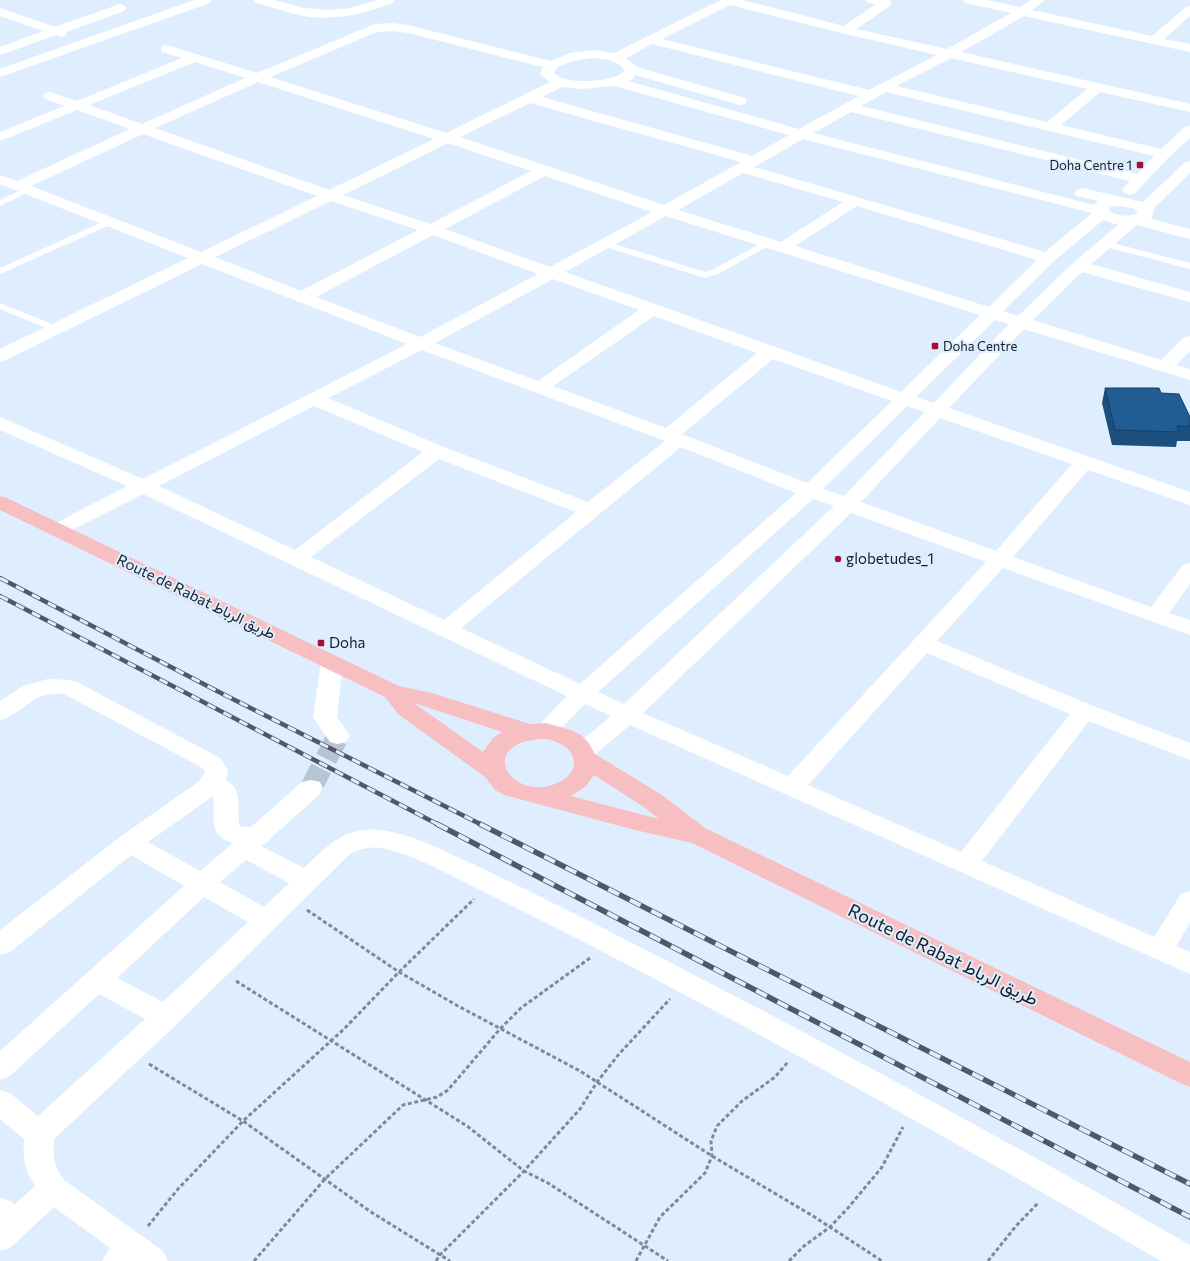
<svg xmlns="http://www.w3.org/2000/svg" width="1190" height="1261" font-family="Commissioner,Vazirmatn,sans-serif">
<rect width="100%" height="100%" fill="#dfeefe"/>
<g fill="none" stroke-linecap="round" stroke-linejoin="round">
<!-- street-tunnel -->
<path stroke="#b7c4d3" stroke-width="22" stroke-dasharray="22 11" stroke-linecap="butt" d="M311,788L338,736"/>
<!-- path -->
<path stroke="#7e8a97" stroke-width="3" stroke-dasharray="4 2.5" stroke-linecap="butt" d="M307,910L399,972L458,1006L580,1071L712,1156L813,1216L882,1261
M236,981L467,1126L524,1171L548,1183L668,1261
M149,1064L243,1121L371,1212L450,1261
M148,1226L178,1189L243,1121L344,1029L399,972L474,899
M254,1261L325,1179L403,1105L437,1097L448,1090L500,1029L521,1008L590,958
M436,1261L440,1255L524,1171L580,1109L597,1082L619,1054L670,999
M636,1261L660,1217L705,1173L712,1156L711,1141L717,1126L742,1101L775,1077L788,1062
M789,1261L804,1246L830,1227L848,1208L882,1167L903,1127
M988,1261L1016,1226L1038,1203"/>
<!-- lane -->
<path fill="#fff" fill-rule="evenodd" d="M26,188H32L33,190L0,206V200Z
M109,219L113,222L112,224L0,274V268Z
M767,240L771,243L770,245L720,273L705,278L602,246L601,244L602,242H608L705,272L714,269Z
M1105,241L1190,263V269L1102,246L1101,244Z
M0,303L59,327L61,329L56,332L53,331L0,309Z"/>
<!-- street -->
<path fill="#fff" fill-rule="evenodd" d="M194,0H212L210,3L0,77V69Z
M254,0H274L304,8L330,10L350,8L377,0H394L392,3C364,14 334,21 304,16C288,13 272,7 256,3Z
M721,0H742L844,26L876,4L868,3L866,0H889L892,3L890,6L856,29L947,49L1011,13L965,3L963,0H986L1020,7L1031,0H1045L1032,10L1152,36L1186,7L1190,6V16L1164,39L1190,44V52L1024,16L961,52L1190,104V112L1100,92L1061,125L1161,149L1185,127L1190,126V138L1169,157L1135,193L1130,195L1125,193L1122,190L1130,181L851,112L813,133L1094,205L1098,201L1077,196L1074,193L1077,190L1082,188L1143,202L1185,162L1190,161V173L1153,209L1154,211L1151,219L1190,229V239L1137,225L1091,264L1190,292V302L1082,272L1033,320L1161,360L1184,337L1190,336V351L1176,365L1190,369V380L1024,329L949,408L1190,492V505L1088,470L1013,557L1151,607L1183,565L1190,563V584L1169,613L1190,620V635L1003,568L937,641L1093,706L1190,743V760L1089,721L982,861L1154,937L1181,894L1190,891V923L1176,946L1190,952V974L630,725L591,758L583,760L575,758L571,752L575,746L611,716L585,704L554,736L546,739L538,736L534,731L538,726L567,696L143,494L64,534L57,536L50,534L47,530L50,526L127,486L0,430V417L143,479L407,344L202,264L6,360L0,361V349L188,258L0,184V175L17,181L130,129L77,110L0,141V132L64,106L45,99L43,96L45,93L50,92L77,101L182,58L162,52L161,49L162,46L167,45L257,73L375,24L392,23L408,25L550,61L570,53L593,50L614,53ZM730,5L846,34L937,55L869,90L662,39ZM392,31L408,33L543,67L540,74L550,82L446,133L270,77L377,32ZM652,44L859,96L799,129L628,81L632,80L635,75L740,105L745,104L747,101L745,98L637,67L626,58ZM593,58C606,59 616,60 625,70C617,82 578,83 565,79C561,78 557,75 554,73L557,67L573,61ZM951,58L1087,89L1047,122L896,86ZM195,62L245,78L142,124L89,105ZM258,82L434,139L329,190L155,128ZM615,86L789,135L752,156L542,97L562,87L581,89ZM886,92L1154,156L1137,174L861,106ZM530,103L741,162L664,205L460,137ZM143,134L317,196L201,252L31,186ZM803,139L1092,213L1045,252L754,167ZM448,143L531,171L430,224L343,195ZM743,173L843,202L781,242L678,210ZM545,176L652,212L550,267L445,229ZM331,201L418,230L301,291L215,257ZM857,206L1037,260L989,307L795,246ZM1120,206L1133,208L1138,213C1128,217 1117,217 1109,210L1110,207ZM666,216L980,315L901,392L565,272ZM1103,220L1118,225L1073,263L1018,316L1003,311L1054,261ZM433,235L538,274L420,337L316,297ZM553,279L639,310L538,381L435,343ZM654,316L757,353L666,428L553,386ZM995,320L1009,324L934,403L916,397ZM422,350L660,439L665,441L588,502L444,447L328,398ZM773,359L892,401L807,483L682,434ZM314,406L423,452L295,550L159,486ZM907,406L925,412L844,496L823,489ZM940,418L1072,464L996,551L861,502ZM681,447L796,493L580,684L461,628ZM439,459L576,512L444,620L311,557ZM813,499L834,506L624,704L598,692ZM851,513L986,562L788,776L643,713ZM927,653L1070,714L961,852L808,785Z
M120,4L124,5L126,8L124,11L66,32L67,33L65,36L61,37L56,35L0,55V47L43,31L0,16V8L55,27Z
M332,656L340,658L343,663L337,717L350,736L346,742L338,744L330,742L313,717L321,663L324,658Z
M48,679L69,680L77,682L220,758L228,770L226,780C243,789 237,808 239,824L241,827H251L302,782L311,780L320,782L323,788L320,794L272,837L269,841L261,846L304,868C325,848 345,826 377,830C407,832 435,847 462,859C508,880 553,903 597,925C798,1027 995,1134 1190,1245V1261H1161C989,1161 815,1063 638,970C586,943 534,916 482,891C454,877 424,860 394,851C378,846 365,846 350,854L176,1025L54,1139C53,1159 53,1163 64,1180L163,1251L168,1261H102L110,1248L54,1207L11,1247L0,1251V1198L11,1201L14,1205L35,1186C24,1169 23,1159 24,1139L0,1119V1090L10,1093L38,1116L145,1019L99,994L10,1076L0,1080V1051L184,886L131,855L10,952L0,955V930L120,837L198,782L205,773L204,770L199,766L64,694C30,691 27,712 0,720V701L23,686ZM213,796C216,816 206,835 233,843L200,871L148,842ZM246,860L289,883L264,907L220,882ZM204,897L248,922L163,1002L117,978Z"/>
<!-- primary -->
<path fill="#f8bfc3" fill-rule="evenodd" d="M0,496L7,498L399,686L432,693L530,724L546,723L571,730L581,735L588,742L595,754L662,795L705,828L1190,1062V1087L1180,1083L692,843L635,830L504,795L495,790L485,777L398,714L385,697L0,510ZM414,703L420,705L502,732L493,738L483,752ZM546,739C560,742 575,749 574,765C572,774 565,780 557,783C510,804 473,740 546,739ZM594,775L644,807L659,819L571,796L585,787Z"/>
<!-- rail-far1 casing -->
<g stroke="#4e5964" stroke-width="4.5">
<path id="rail-far1" d="M0,578L217,691L482,825
M0,596L439,825"/>
</g>
<!-- rail casing -->
<g stroke="#4e5964" stroke-width="5.5">
<path id="rail" d="M437,824L1190,1217
M480,824L1190,1184"/>
</g>
<!-- rail-far1 -->
<use href="#rail-far1" stroke="#dfeefe" stroke-width="3" stroke-dasharray="9" stroke-linecap="butt"/>
<!-- rail -->
<use href="#rail" stroke="#dfeefe" stroke-width="4" stroke-dasharray="12" stroke-linecap="butt"/>
</g>
<!-- wall -->
<path fill="#1c4f7e" d="M1105,388L1161,393L1190,417V441H1177L1176,447L1112,445L1102,403Z"/>
<!-- building -->
<path fill="#215c92" stroke="#174066" d="M1105,388H1159L1161,393L1179,394L1190,417V426H1177L1179,432L1115,430Z"/>
<!-- markers -->
<g fill="#a70e36" stroke="#dfeefe" stroke-width="1.5">
<rect x="1136" y="161" width="8" height="8" rx="2"/>
<rect x="931" y="342" width="8" height="8" rx="2"/>
<circle cx="838" cy="559" r="4"/>
<rect x="317" y="639" width="8" height="8" rx="2"/>
</g>
<g text-anchor="middle" stroke-width="4" stroke-linejoin="round" paint-order="stroke">
<!-- far-poi labels -->
<g font-size="13" fill="#151e28" stroke="#dfeefe" text-anchor="end">
<text x="1132" y="170">Doha Centre 1</text>
<text x="943" y="351" text-anchor="start">Doha Centre</text>
</g>
<!-- poi labels -->
<g font-size="15" fill="#151e28" stroke="#dfeefe" text-anchor="start">
<text x="846" y="564">globetudes_1</text>
<text x="329" y="648">Doha</text>
</g>
<!-- street labels -->
<g font-size="15" fill="#151e28" stroke="#dfeefe">
<text transform="translate(196 597) rotate(26)" y="5">Route de Rabat طريق الرباط</text>
</g>
<!-- near-street labels -->
<g font-size="18" fill="#151e28" stroke="#dfeefe">
<text transform="translate(943 955) rotate(26)" y="6">Route de Rabat طريق الرباط</text>
</g>
</g>
</svg>
